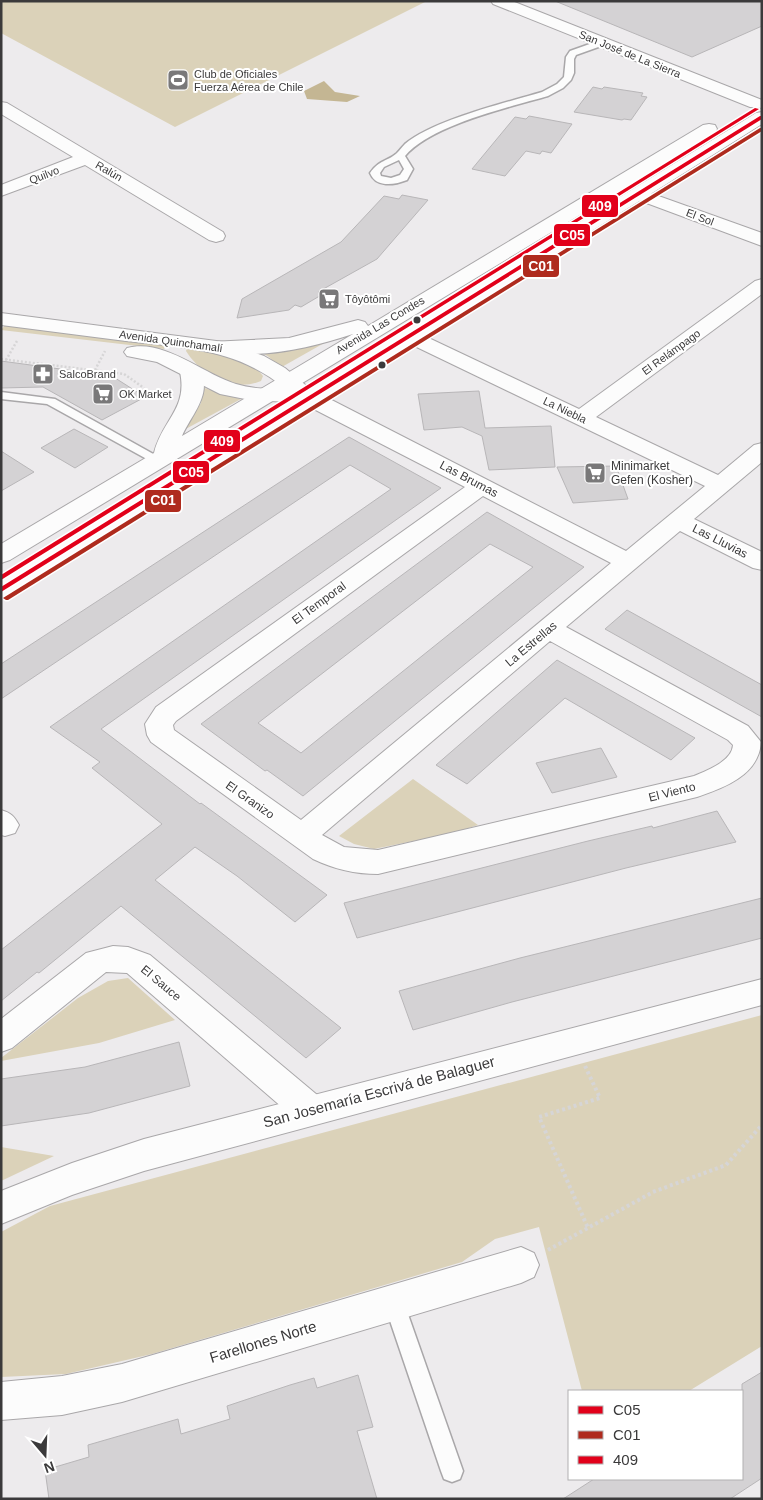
<svg xmlns="http://www.w3.org/2000/svg" width="763" height="1500" font-family="Helvetica,sans-serif">
<rect width="100%" height="100%" fill="#edebed"/>
<!-- green -->
<path fill="#dbd2b9" d="M1,1H427L175,127L1,33Z
M6,324L167,344L164,349L1,330Z
M326,342L280,368L269,357L259,351Z
M187,348C209,350 250,357 263,376L261,381C234,393 200,374 186,351Z
M202,387L224,395L241,399L182,431L201,403Z
M413,779L478,825L453,833L374,849L354,844L339,836Z
M128,978L175,1020L99,1043L1,1061V1058L78,998L108,981Z
M762,1015V1346L689,1391H582L539,1227L495,1239L462,1262L152,1354L66,1374L1,1377V1232L50,1206Z
M1,1147L54,1156L1,1181Z"/>
<!-- water -->
<path fill="#c4b693" d="M324,81L335,92L360,96L347,102L307,99L304,91Z"/>
<!-- building -->
<path fill="#d4d2d4" stroke="#b8b6b8" fill-rule="evenodd" d="M555,1H762V26L692,57Z
M593,87L602,89L604,87L643,93L641,96L647,97L631,120L624,119L622,120L574,112Z
M529,116L572,124L551,153L542,151L540,154L526,151L505,176L472,169L515,117L526,119Z
M402,195L428,200L377,259L318,292L323,294L301,307L295,305L289,310L237,318L242,299L341,242L384,196L399,199Z
M1,361L112,376L145,397L102,420L43,387L1,388Z
M479,391L485,428L551,426L555,467L489,470L482,436L462,427L424,430L418,394Z
M74,429L108,447L75,468L41,448Z
M349,437L441,488L101,729L200,804L201,803L327,895L295,922L237,876L195,847L155,880L341,1028L306,1058L121,906L39,973L37,972L1,1001V950L162,824L92,768L100,762L50,727L391,489L350,465L1,699V664Z
M1,451L34,472L1,491Z
M616,466L628,499L573,503L557,467Z
M487,512L584,567L303,796L267,770L265,771L201,724ZM490,544L533,567L301,753L258,723Z
M627,610L762,685V717L605,629Z
M557,660L695,738L671,760L565,698L467,784L436,765Z
M601,748L617,777L552,793L536,763Z
M717,811L736,842L626,868L357,938L344,903L588,841L652,826L653,828Z
M762,898V938L512,1002L413,1030L399,991L520,958Z
M179,1042L190,1086L89,1113L1,1126V1079L85,1067Z
M762,1372V1478L730,1499H563L594,1479H742V1384Z
M358,1375L373,1427L357,1431L377,1499H49L45,1470L89,1457L88,1445L178,1419L181,1434L230,1419L227,1406L290,1385L314,1378L317,1388Z"/>
<g fill="none" stroke-linecap="round" stroke-linejoin="round">
<!-- service casing -->
<g stroke="#a9a7a9" stroke-width="3">
<path id="service" d="M601,40L605,43L604,45L576,55L574,59V73L571,80L563,88L548,96C510,107 431,125 405,156L413,169L407,180C394,185 376,188 370,173C380,159 387,162 397,153C400,150 402,147 405,144C434,120 505,103 542,92L557,84L564,77L566,57L570,51ZM399,160L404,169L400,175L391,178L381,176L380,173L384,167Z
M1,392L55,399L164,460L158,464L154,463L47,404L1,399Z
M394,1293L401,1296L404,1303L463,1471L460,1479L452,1482L444,1479L441,1471L384,1303L387,1296Z"/>
</g>
<!-- minor casing -->
<g stroke="#a9a7a9" stroke-width="2">
<path id="minor" d="M1,102L7,103L223,232L225,236L223,240L216,242L209,240L85,165L1,196V185L73,157L1,114Z
M639,189L762,233V246L633,198L630,194L633,190Z
M762,279V294L596,417L718,475L754,445L762,443V462L694,519L762,552V570L753,568L680,531L566,627L748,726L761,742C759,775 724,788 697,797L378,874C355,874 334,869 313,859L151,742L147,735L145,724L156,707L465,487L302,403L299,398L302,393L310,392L318,393L626,551L705,486L402,340L399,336L402,332L409,330L416,332L579,409L755,281ZM483,496L611,563L301,820L174,730L173,725L176,721ZM550,641L728,740L733,745C732,761 708,770 694,776L378,850L344,847L322,835Z
M1,810C11,813 14,816 19,825L15,833L5,836L1,835Z
M113,946L128,947L150,955L322,1099L327,1110L322,1121L310,1125L298,1121L127,973L106,972L12,1048L1,1052V1019L86,953Z
M521,1247L534,1253L539,1265L534,1277L521,1283L122,1402L62,1415L1,1420V1382L62,1376L122,1364Z"/>
</g>
<!-- tertiary casing -->
<g stroke="#a9a7a9" stroke-width="2">
<path id="tertiary" d="M491,1H512L762,100V108L750,107L493,4Z
M1,313L224,342L264,356L285,368L321,398L318,403L310,404L298,399L290,402L250,400L220,394L157,362L127,356L124,352L127,348C164,338 203,374 236,384C252,389 270,389 286,389C236,348 187,348 126,341C84,336 43,330 1,325Z
M762,979V1005L144,1171L72,1195L1,1224V1191L72,1163L144,1139Z"/>
</g>
<!-- secondary casing -->
<g stroke="#a9a7a9" stroke-width="2">
<path id="secondary" d="M762,112V124L10,596L1,598V579L756,113Z
M709,124L715,125L717,129L715,133L10,560L1,563V544L154,453C162,420 188,409 180,372L184,368L191,366L198,368C215,392 191,415 182,436L353,334C311,348 254,361 210,350L207,346L210,342L289,338L358,320L365,322L368,326L703,125Z"/>
</g>
<!-- path-far1 -->
<path stroke="#d6d5d6" stroke-width="2.5" stroke-dasharray="2 2" stroke-linecap="butt" d="M1,359L124,374L144,388
M6,360L17,341
M95,370L105,351"/>
<!-- path -->
<path stroke="#d6d5d6" stroke-width="4" stroke-dasharray="3 3" stroke-linecap="butt" d="M585,1066L600,1098L539,1117L588,1228
M548,1250L653,1192L726,1165L762,1125"/>
<!-- service -->
<use href="#service" fill="#fcfcfc" fill-rule="evenodd"/>
<!-- minor -->
<use href="#minor" fill="#fcfcfc" fill-rule="evenodd"/>
<!-- tertiary -->
<use href="#tertiary" fill="#fcfcfc" fill-rule="evenodd"/>
<!-- secondary -->
<use href="#secondary" fill="#fcfcfc" fill-rule="evenodd"/>
<!-- bus-1 casing -->
<g stroke="#fff" stroke-width="3">
<path id="bus-1" d="M760,116H762V119L1,592V587Z"/>
</g>
<!-- bus-2 casing -->
<g stroke="#fff" stroke-width="3">
<path id="bus-2" d="M760,128H762V131L8,600H6L3,598Z"/>
</g>
<!-- bus-3 casing -->
<g stroke="#fff" stroke-width="3">
<path id="bus-3" d="M755,108L759,109L1,580V575Z"/>
</g>
<!-- bus-1 -->
<use href="#bus-1" fill="#e2001a" fill-rule="evenodd"/>
<!-- bus-2 -->
<use href="#bus-2" fill="#af2b1e" fill-rule="evenodd"/>
<!-- bus-3 -->
<use href="#bus-3" fill="#e2001a" fill-rule="evenodd"/>
</g>
<!-- icons -->
<defs>
<g id="stadium-square" transform="scale(1.125)"><rect x="-9" y="-9" width="18" height="18" rx="4" fill="#797879" stroke="#fff"/><path d="M0-5a6.5 5 0 1 0 0 10a6.5 5 0 1 0 0-10ZM-3.5-1.8h7v3.6h-7Z" fill="#fff"/></g>
<g id="supermarket-square" transform="scale(1.125)"><rect x="-9" y="-9" width="18" height="18" rx="4" fill="#797879" stroke="#fff"/><path d="M-6-5.5h2.5l.6 2H6L4.5 2H-2.5L-4.4-4H-6ZM-1.5 3.2a1.3 1.3 0 1 0 .1 0ZM3 3.2a1.3 1.3 0 1 0 .1 0Z" fill="#fff"/></g>
<g id="pharmacy-square" transform="scale(1.125)"><rect x="-9" y="-9" width="18" height="18" rx="4" fill="#797879" stroke="#fff"/><path d="M-2-6h4v4h4v4h-4v4h-4v-4h-4v-4h4Z" fill="#fff"/></g>
</defs>
<g fill-rule="evenodd">
<use href="#stadium-square" x="178" y="80"/>
<use href="#supermarket-square" x="329" y="299"/>
<use href="#pharmacy-square" x="43" y="374"/>
<use href="#supermarket-square" x="103" y="394"/>
<use href="#supermarket-square" x="595" y="473"/>
</g>
<!-- markers -->
<g fill="#3b3a3b" stroke="#fff" stroke-width="2">
<circle cx="417" cy="320" r="4.5"/>
<circle cx="382" cy="365" r="4.5"/>
</g>
<g text-anchor="middle" stroke-width="4" stroke-linejoin="round" paint-order="stroke">
<!-- far-street labels -->
<g font-size="11" fill="#3b3a3b" stroke="#fff">
<text transform="translate(630 54) rotate(22)" y="4">San José de La Sierra</text>
<text transform="translate(109 171) rotate(30)" y="4">Ralún</text>
<text transform="translate(44 175) rotate(-21)" y="4">Quilvo</text>
<text transform="translate(700 217) rotate(21)" y="4">El Sol</text>
<text transform="translate(380 325) rotate(-31)" y="4">Avenida Las Condes</text>
<text transform="translate(171 341) rotate(8)" y="4">Avenida Quinchamalí</text>
<text transform="translate(671 352) rotate(-36)" y="4">El Relámpago</text>
<text transform="translate(565 410) rotate(26)" y="4">La Niebla</text>
</g>
<!-- far-poi labels -->
<g font-size="11" fill="#3b3a3b" stroke="#fff" text-anchor="start">
<text x="194" y="78">Club de Oficiales<tspan x="194" dy="13">Fuerza Aérea de Chile</tspan></text>
<text x="345" y="303">Tôyôtômi</text>
<text x="59" y="378">SalcoBrand</text>
<text x="119" y="398">OK Market</text>
</g>
<!-- poi labels -->
<g font-size="12" fill="#3b3a3b" stroke="#fff" text-anchor="start">
<text x="611" y="470">Minimarket<tspan x="611" dy="14">Gefen (Kosher)</tspan></text>
</g>
<!-- street labels -->
<g font-size="12" fill="#3b3a3b" stroke="#fff">
<text transform="translate(469 479) rotate(28)" y="4">Las Brumas</text>
<text transform="translate(720 541) rotate(27)" y="4">Las Lluvias</text>
<text transform="translate(319 603) rotate(-36)" y="4">El Temporal</text>
<text transform="translate(531 644) rotate(-40)" y="4">La Estrellas</text>
<text transform="translate(672 792) rotate(-14)" y="4">El Viento</text>
<text transform="translate(250 800) rotate(35)" y="4">El Granizo</text>
<text transform="translate(161 983) rotate(40)" y="4">El Sauce</text>
</g>
<!-- near-street labels -->
<g font-size="15" fill="#3b3a3b" stroke="#fff">
<text transform="translate(379 1092) rotate(-15)" y="5">San Josemaría Escrivá de Balaguer</text>
<text transform="translate(263 1342) rotate(-17)" y="5">Farellones Norte</text>
</g>
</g>
<g stroke="#fff" stroke-width="2">
<rect x="581" y="194" width="38" height="24" rx="5" fill="#e2001a"/>
<rect x="553" y="223" width="38" height="24" rx="5" fill="#e2001a"/>
<rect x="522" y="254" width="38" height="24" rx="5" fill="#af2b1e"/>
<rect x="203" y="429" width="38" height="24" rx="5" fill="#e2001a"/>
<rect x="172" y="460" width="38" height="24" rx="5" fill="#e2001a"/>
<rect x="144" y="489" width="38" height="24" rx="5" fill="#af2b1e"/>
</g>
<g font-size="14" text-anchor="middle" font-weight="bold" fill="#fff">
<text x="600" y="211">409</text>
<text x="572" y="240">C05</text>
<text x="541" y="271">C01</text>
<text x="222" y="446">409</text>
<text x="191" y="477">C05</text>
<text x="163" y="505">C01</text>
</g>
<!-- border -->
<rect width="763" height="1500" fill="none" stroke="#3b3a3b" stroke-width="5"/>
<!-- legend -->
<rect x="568" y="1390" width="175" height="90" fill="#ffffff" stroke="#b1b0b1"/>
<rect x="578" y="1406" width="25" height="8" fill="#e2001a" stroke="#b1b0b1"/>
<text x="613" y="1415" font-size="15" fill="#3b3a3b">C05</text>
<rect x="578" y="1431" width="25" height="8" fill="#af2b1e" stroke="#b1b0b1"/>
<text x="613" y="1440" font-size="15" fill="#3b3a3b">C01</text>
<rect x="578" y="1456" width="25" height="8" fill="#e2001a" stroke="#b1b0b1"/>
<text x="613" y="1465" font-size="15" fill="#3b3a3b">409</text>
<!-- north arrow -->
<g transform="translate(45 1455) rotate(161)" stroke="#ffffff" stroke-width="4" paint-order="stroke">
<path d="M0-4L9 19L0 12L-9 19Z" fill="#3b3a3b"/>
<text y="-8" font-size="14" font-weight="bold" text-anchor="middle" fill="#3b3a3b">N</text>
</g>
</svg>
